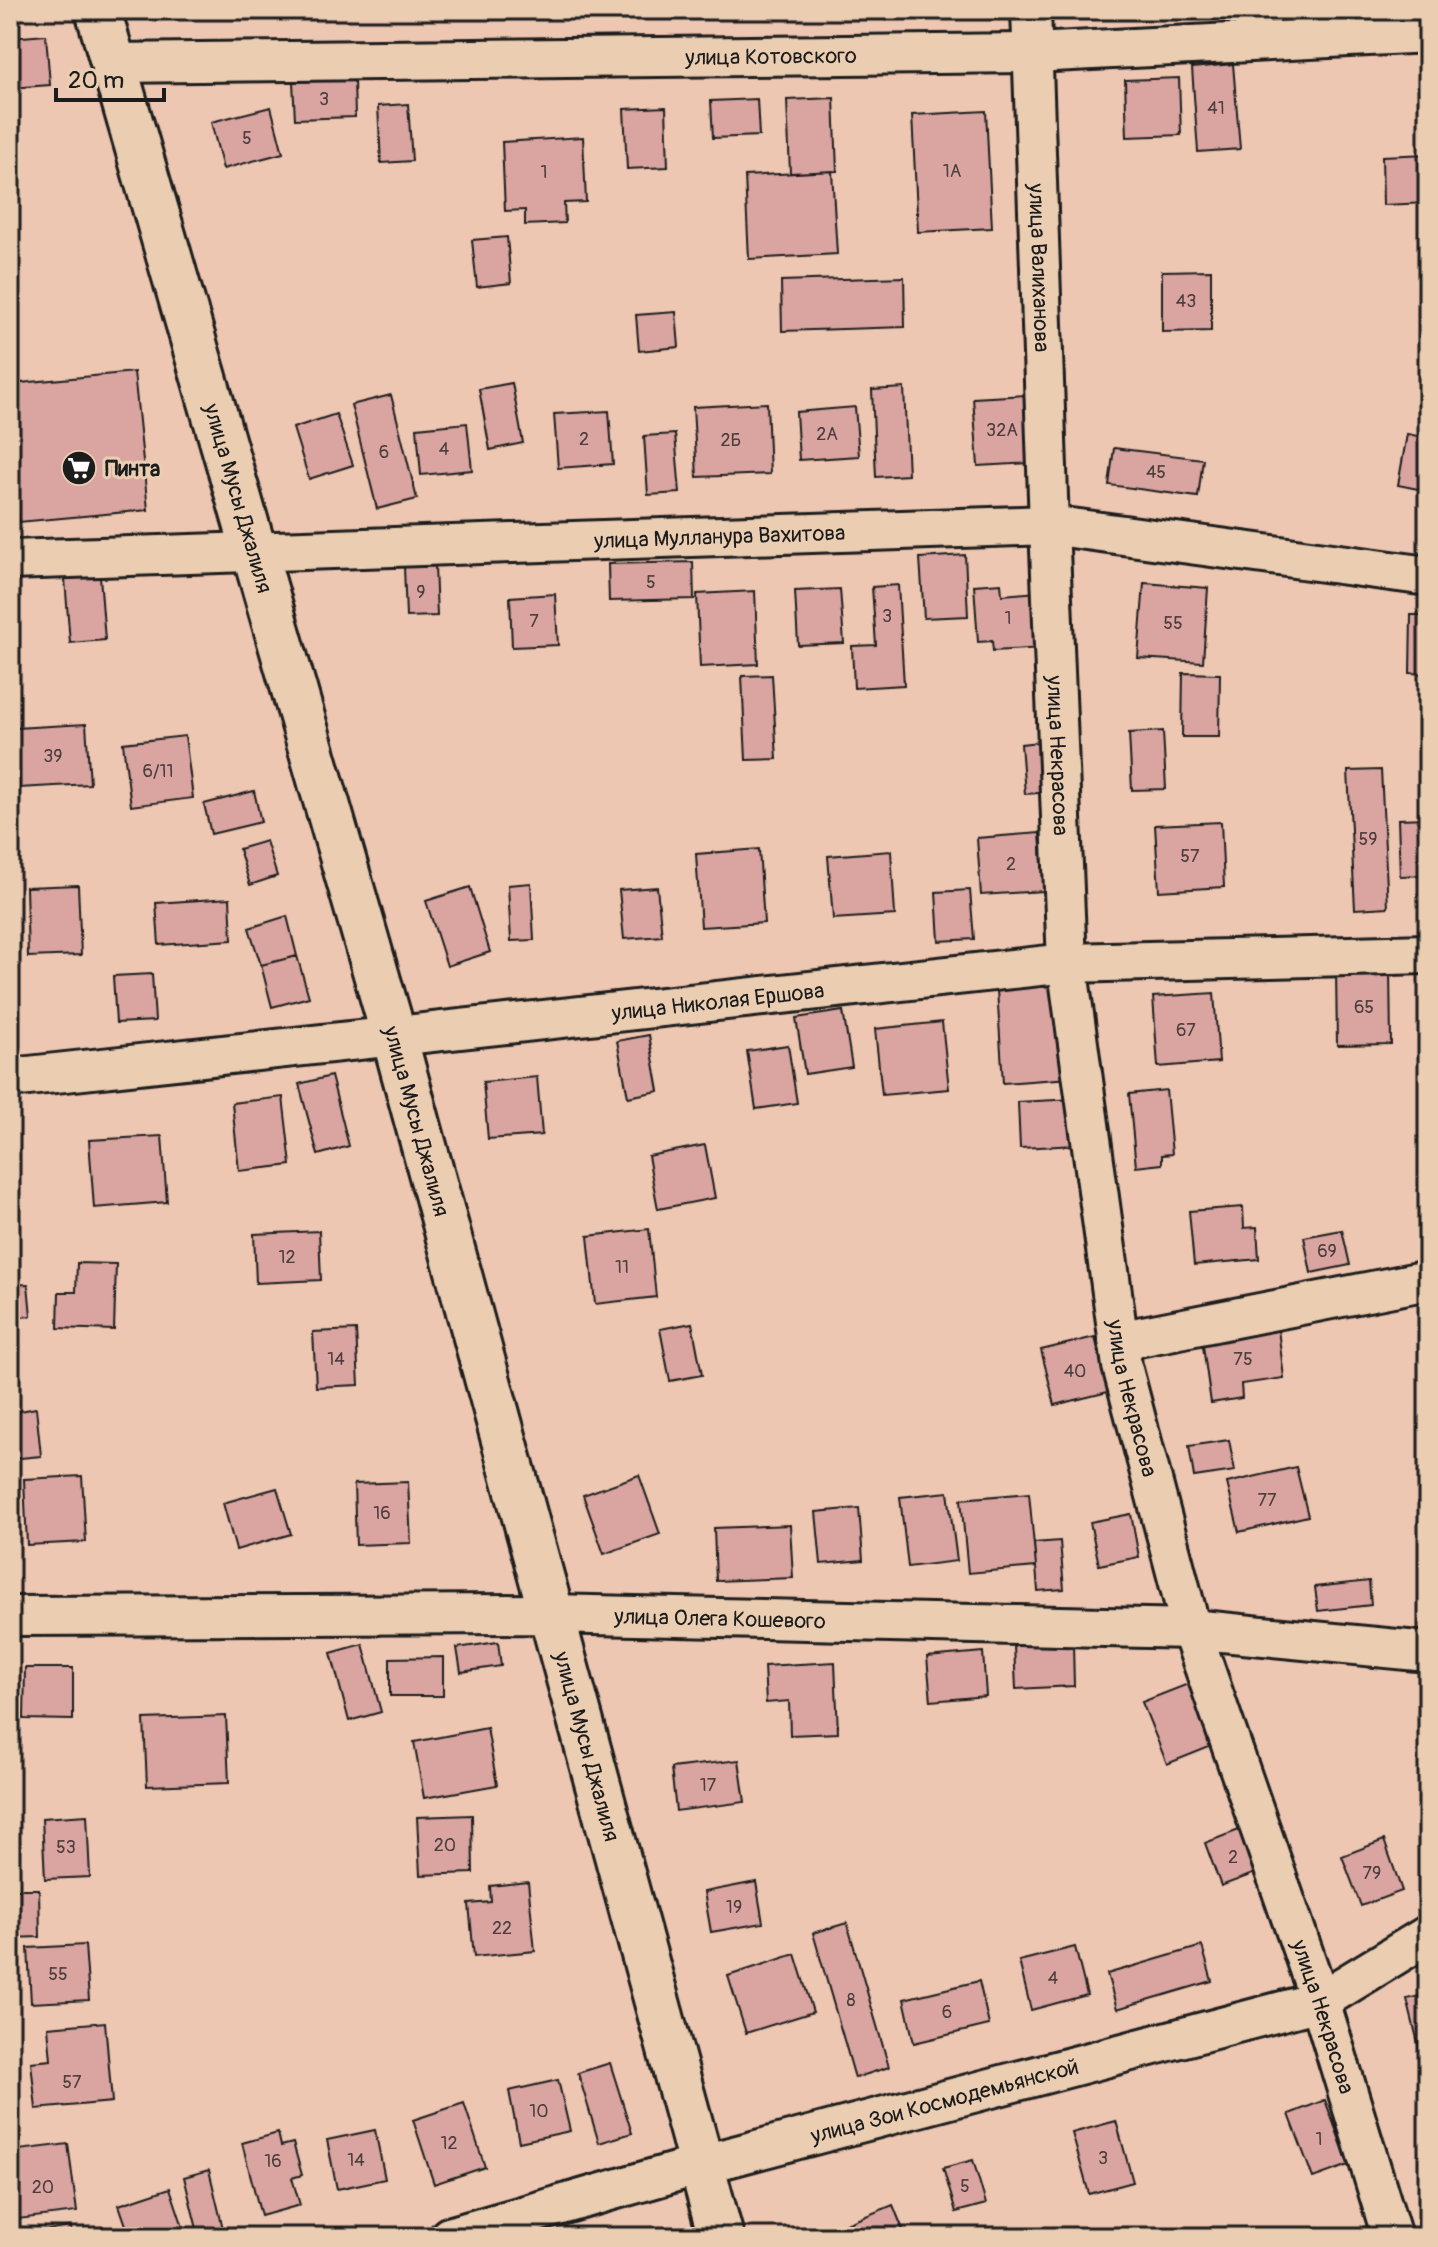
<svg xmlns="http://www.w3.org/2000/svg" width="1438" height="2247" font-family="Pangolin,sans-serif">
<rect width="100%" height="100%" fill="#eec7b2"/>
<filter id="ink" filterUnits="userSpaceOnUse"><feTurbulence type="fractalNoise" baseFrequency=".0125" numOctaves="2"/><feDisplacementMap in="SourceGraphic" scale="16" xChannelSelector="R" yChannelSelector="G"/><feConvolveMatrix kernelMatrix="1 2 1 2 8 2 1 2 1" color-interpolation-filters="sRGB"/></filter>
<g filter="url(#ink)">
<!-- building -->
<path fill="#daa5a1" stroke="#1c1c1c" stroke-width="2" d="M46,35L50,85L10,88V38Z
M1233,64L1240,149L1198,152L1192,68Z
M1179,78L1181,135L1127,137L1125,80Z
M354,79L355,117L295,119L293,82Z
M834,98L837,171L790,173L787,100Z
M757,99L759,136L713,138L711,101Z
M1423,101H1428V142H1424Z
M408,104L412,161L381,163L378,106Z
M271,107L283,153L223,169L211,122Z
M666,107L668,167L627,169L624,109Z
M986,111L992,228L918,232L912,115Z
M583,137L586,202L564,203L565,223L525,225V210L505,211L502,142Z
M1428,154V203L1383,205L1382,156Z
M832,171L837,254L749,259L745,176Z
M507,237L511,283L477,287L472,240Z
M1211,270V331L1162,332V271Z
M904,277L905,327L782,331L781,281Z
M676,312L679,347L639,351L636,315Z
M134,372L148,510L19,522L10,427V384Z
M512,383L523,443L490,450L479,389Z
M904,388L908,475L876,477L872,390Z
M391,395L417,499L377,509L351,405Z
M1027,395L1031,463L978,466L973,398Z
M767,403L770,474L697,477L693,407Z
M855,407L859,456L799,460L796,412Z
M609,411L613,464L558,468L554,414Z
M336,414L353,465L309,479L293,428Z
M467,423L472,470L421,475L417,428Z
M675,434L680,493L648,495L644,436Z
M1407,434L1428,438V491L1398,485Z
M1114,448L1203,459L1198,497L1109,485Z
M965,555L968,616L924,618L920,558Z
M693,562L694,599L609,601L608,564Z
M435,566L437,616L406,617L404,567Z
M100,576L105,640L70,643L65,579Z
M1001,583L1002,595L1039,592L1043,648L993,651L992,641L978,642L974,585Z
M1144,583L1208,588L1203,662L1138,658Z
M898,585L904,685L854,688L852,646L876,645L872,587Z
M840,589L844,643L798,645L795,591Z
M755,591L758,664L700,667L697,594Z
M555,594L558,645L512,647L510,597Z
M1411,615H1428V674L1410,673Z
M1183,673L1220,674L1219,737H1182Z
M772,675L777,759L746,760L742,676Z
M86,724L90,784L19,788L15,728Z
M1163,731L1166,789L1132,790L1129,733Z
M185,736L193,798L131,806L123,743Z
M1047,741L1052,792L1025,794L1021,744Z
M1381,770L1388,907L1355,909L1348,771Z
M254,791L261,822L211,834L204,804Z
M1428,818V875L1400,876L1398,819Z
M1221,822L1224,887L1159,891L1155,825Z
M1040,833L1044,891L981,895L977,838Z
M266,841L277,876L250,885L239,849Z
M759,849L764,923L701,927L696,854Z
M891,851L895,915L833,919L828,856Z
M531,883L534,940L511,941L508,885Z
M78,885L81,955L28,957L26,887Z
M470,887L490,952L447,966L426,901Z
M657,887L662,936L624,939L619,890Z
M970,890L974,939L939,941L936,892Z
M230,898L232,940L159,945L156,903Z
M287,916L297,956L261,965L249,928Z
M297,956L309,997L272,1007L261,965Z
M1336,969H1390L1391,1044L1337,1045Z
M152,974L155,1021L116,1023L113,976Z
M1064,985L1070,1078L1003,1083L997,990Z
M1214,993L1219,1062L1158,1067L1153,997Z
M843,1011L852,1067L805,1074L796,1018Z
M942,1022L949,1089L882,1095L875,1029Z
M649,1035L659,1091L628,1097L617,1041Z
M788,1045L797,1103L756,1109L747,1051Z
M331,1076L349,1146L318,1155L299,1084Z
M537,1077L542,1135L488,1139L483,1082Z
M1166,1090L1172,1154L1162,1155V1164L1136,1167L1129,1094Z
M283,1097L291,1165L239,1171L232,1103Z
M1075,1099L1077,1145L1020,1148L1018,1102Z
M162,1136L167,1202L94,1208L89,1140Z
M705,1145L715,1198L658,1209L648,1156Z
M1243,1207L1244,1228L1257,1227L1259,1259L1194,1265L1189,1211Z
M649,1229L656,1297L595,1304L588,1236Z
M1342,1230L1350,1265L1311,1273L1304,1237Z
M319,1231L321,1280L256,1283L254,1234Z
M77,1263L116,1264L114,1330L58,1328L59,1292H76Z
M28,1284L31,1316L10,1318V1285Z
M692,1323L702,1375L670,1381L660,1329Z
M1278,1329L1284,1378L1241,1384L1242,1398L1211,1403L1202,1339Z
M356,1330L359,1385L316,1387L313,1332Z
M1095,1337L1108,1392L1055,1405L1041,1350Z
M36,1408L41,1456L10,1459V1413Z
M1229,1440L1235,1471L1194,1477L1189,1446Z
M1296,1467L1308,1516L1239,1532L1227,1483Z
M639,1475L660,1534L604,1554L583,1495Z
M82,1476L86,1542L27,1545L24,1479Z
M408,1482L411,1543L356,1545L354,1484Z
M277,1488L291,1534L236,1550L223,1503Z
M948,1492L957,1561L908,1567L900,1497Z
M1029,1493L1036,1567L968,1573L961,1499Z
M859,1508L863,1560L821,1564L816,1512Z
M1131,1514L1139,1557L1099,1565L1090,1522Z
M790,1525L793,1578L716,1581L714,1528Z
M1060,1541L1064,1589L1038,1591L1034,1543Z
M1369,1581L1371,1605L1318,1611L1315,1587Z
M498,1642L501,1666L461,1672L457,1648Z
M363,1644L381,1712L349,1721L331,1653Z
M1073,1644L1074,1686L1016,1689L1014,1646Z
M983,1652L986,1696L931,1701L927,1657Z
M443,1657V1696H390V1658Z
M835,1662L838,1733L790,1735L789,1701L766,1703L764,1666Z
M25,1668H73V1720L24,1719Z
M1188,1684L1212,1746L1167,1764L1142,1702Z
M226,1716L229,1783L147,1786L144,1719Z
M487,1728L497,1785L424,1798L414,1742Z
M739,1760L745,1802L676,1811L671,1768Z
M87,1815L90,1877L45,1879L42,1818Z
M472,1815L473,1873L420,1875L417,1817Z
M1244,1828L1261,1871L1221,1886L1205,1843Z
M1384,1840L1402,1891L1361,1906L1342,1856Z
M528,1882L535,1951L474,1957L469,1904L491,1902L490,1886Z
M756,1882L763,1923L711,1932L704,1892Z
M10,1889H39L40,1937L10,1938Z
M847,1923L889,2067L855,2078L813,1933Z
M85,1945L89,2000L31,2003L28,1948Z
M1202,1946L1212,1981L1117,2009L1107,1974Z
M1075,1947L1087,1995L1031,2010L1019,1961Z
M795,1954L813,2012L746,2033L728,1976Z
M979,1981L989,2025L914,2043L904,1999Z
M1428,1994V2054L1421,2055L1407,1999Z
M105,2022L112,2102L36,2109L31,2062L51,2060L48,2027Z
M610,2063L632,2133L599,2143L578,2073Z
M558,2080L570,2131L519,2142L509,2091Z
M1325,2100L1349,2165L1313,2178L1289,2114Z
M464,2103L485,2167L434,2184L413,2120Z
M1116,2121L1133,2182L1089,2194L1072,2133Z
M375,2130L385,2179L337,2189L327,2140Z
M278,2133L281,2146L293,2143L302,2175L292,2178L300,2205L261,2216L242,2143Z
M68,2144L77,2212L18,2219L10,2151Z
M973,2160L986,2204L956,2212L943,2168Z
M209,2170L225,2237H199L184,2177Z
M170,2188L186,2236L130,2237L119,2205Z
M893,2205L906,2237H840L836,2228Z
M1373,2224L1377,2237H1338L1337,2236Z
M71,2227L72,2237H29L28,2233Z"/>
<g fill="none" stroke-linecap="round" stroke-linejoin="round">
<!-- minor casing -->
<g stroke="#1c1c1c" stroke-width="44">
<g id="minor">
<path id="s1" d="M1031,10L1049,525L1067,963L1122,1366L1191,1629L1320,2001L1392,2237"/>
<path id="s2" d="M113,63L1033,53L1428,33"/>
<path id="s3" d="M10,560L1049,525L1428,576"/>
<path id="s4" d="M10,1078L1067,963L1428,954"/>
<path d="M1118,1341L1428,1280"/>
<path id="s5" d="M10,1616L550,1614L1191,1629L1428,1652"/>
<path id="s6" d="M449,2237L700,2165L1320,2001L1428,1935"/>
</g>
</g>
<!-- secondary casing -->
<g stroke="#1c1c1c" stroke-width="50">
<g id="secondary">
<path id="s7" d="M98,10L394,1036L721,2237"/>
</g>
</g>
<!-- minor -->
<use href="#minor" stroke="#ebceb2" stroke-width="38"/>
<!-- secondary -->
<use href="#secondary" stroke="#ebceb2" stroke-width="44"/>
</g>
</g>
<!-- icons -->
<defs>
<g id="supermarket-disc" transform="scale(1.8)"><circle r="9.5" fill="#1c1c1c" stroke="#ebceb2"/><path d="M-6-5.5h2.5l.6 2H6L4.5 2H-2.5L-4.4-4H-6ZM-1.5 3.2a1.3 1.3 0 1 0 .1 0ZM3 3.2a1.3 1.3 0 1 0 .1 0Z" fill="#fff"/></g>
</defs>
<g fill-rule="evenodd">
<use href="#supermarket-disc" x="79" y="468"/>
</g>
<g text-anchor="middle" stroke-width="6" stroke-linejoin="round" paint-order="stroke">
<!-- number labels -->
<g font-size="18" fill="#4c3e3d">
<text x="324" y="105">3</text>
<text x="1216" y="114">41</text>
<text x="247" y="144">5</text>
<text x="952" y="177">1А</text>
<text x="544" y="178">1</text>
<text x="1186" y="307">43</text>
<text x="1002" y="436">32А</text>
<text x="827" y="440">2А</text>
<text x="584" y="445">2</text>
<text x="731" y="446">2Б</text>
<text x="444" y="455">4</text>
<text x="384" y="458">6</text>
<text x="1156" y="478">45</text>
<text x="651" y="588">5</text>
<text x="421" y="598">9</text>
<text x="887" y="622">3</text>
<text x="1008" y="624">1</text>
<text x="534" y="627">7</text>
<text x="1173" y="629">55</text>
<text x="53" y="762">39</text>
<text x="158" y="777">6/11</text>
<text x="1368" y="845">59</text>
<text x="1190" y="862">57</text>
<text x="1011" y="870">2</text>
<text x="1364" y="1013">65</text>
<text x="1186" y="1036">67</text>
<text x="1327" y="1257">69</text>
<text x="287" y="1263">12</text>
<text x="622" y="1273">11</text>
<text x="336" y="1365">14</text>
<text x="1243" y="1365">75</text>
<text x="1075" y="1377">40</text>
<text x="1267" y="1506">77</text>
<text x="382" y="1519">16</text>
<text x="708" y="1791">17</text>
<text x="445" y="1851">20</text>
<text x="66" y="1853">53</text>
<text x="1233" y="1863">2</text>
<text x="1372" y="1879">79</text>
<text x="734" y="1913">19</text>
<text x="502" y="1934">22</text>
<text x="58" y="1980">55</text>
<text x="1053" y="1984">4</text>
<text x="851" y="2006">8</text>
<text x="947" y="2018">6</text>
<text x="72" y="2088">57</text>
<text x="539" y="2117">10</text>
<text x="1319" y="2145">1</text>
<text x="449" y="2149">12</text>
<text x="1103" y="2164">3</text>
<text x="356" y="2166">14</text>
<text x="273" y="2167">16</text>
<text x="965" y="2192">5</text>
<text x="43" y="2193">20</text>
</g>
<!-- street labels -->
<g font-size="22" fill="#1c1c1c" stroke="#ebceb2">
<text dy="8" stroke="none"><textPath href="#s2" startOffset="658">улица Котовского</textPath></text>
<text dy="8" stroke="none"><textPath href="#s1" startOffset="258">улица Валиханова</textPath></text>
<text dy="8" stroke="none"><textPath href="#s7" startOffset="508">улица Мусы Джалиля</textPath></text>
<text dy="8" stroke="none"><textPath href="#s3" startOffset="710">улица Мулланура Вахитова</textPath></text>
<text dy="8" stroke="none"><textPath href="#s1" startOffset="746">улица Некрасова</textPath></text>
<text dy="8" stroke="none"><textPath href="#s4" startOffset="712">улица Николая Ершова</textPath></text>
<text dy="8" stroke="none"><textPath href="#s7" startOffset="1156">улица Мусы Джалиля</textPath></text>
<text dy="8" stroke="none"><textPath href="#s1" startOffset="1394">улица Некрасова</textPath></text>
<text dy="8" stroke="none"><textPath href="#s5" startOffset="710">улица Олега Кошевого</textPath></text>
<text dy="8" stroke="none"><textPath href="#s7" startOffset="1804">улица Мусы Джалиля</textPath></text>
<text dy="8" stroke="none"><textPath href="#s1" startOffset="2042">улица Некрасова</textPath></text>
<text dy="8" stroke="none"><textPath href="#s6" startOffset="514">улица Зои Космодемьянской</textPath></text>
</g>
<!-- poi labels -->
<g font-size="22" font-weight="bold" fill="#1c1c1c" stroke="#ebceb2" text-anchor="start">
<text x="105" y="476">Пинта</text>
</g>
</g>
<!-- margin -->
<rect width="1438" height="2247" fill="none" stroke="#ebceb2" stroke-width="40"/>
<rect x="20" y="20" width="1398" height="2207" fill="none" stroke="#1c1c1c" stroke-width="3" filter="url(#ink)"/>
<!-- scale -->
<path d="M56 88v12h108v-12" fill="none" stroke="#1c1c1c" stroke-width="4"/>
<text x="68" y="88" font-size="24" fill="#1c1c1c" stroke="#ebceb2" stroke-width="6" paint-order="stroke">20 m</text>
</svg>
